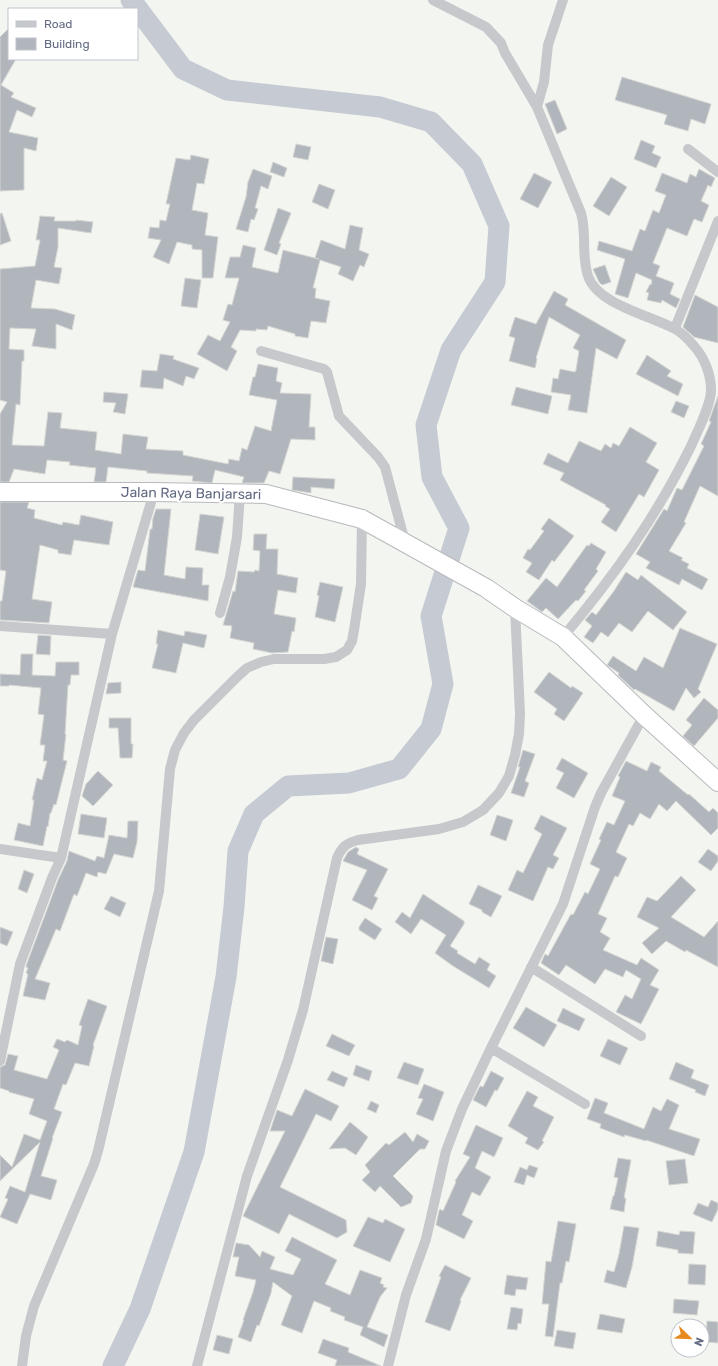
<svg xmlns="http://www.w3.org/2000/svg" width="718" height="1366" font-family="Rubik,sans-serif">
<rect width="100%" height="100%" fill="#f3f5f0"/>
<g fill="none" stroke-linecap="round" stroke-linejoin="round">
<!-- river -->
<path stroke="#c6cad2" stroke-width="21" d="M113,1366L140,1309L194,1152L226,977L234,907L238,851L254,814L288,786L349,783L399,769L431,729L443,684L431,616L459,528L432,477L426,425L451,350L495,282L499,226L472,164L431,122L380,107L227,90L183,69L131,0"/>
</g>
<!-- building -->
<path fill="#b1b5bc" stroke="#d5d6d3" d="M9,28V59H16L1,85L14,93L11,97L36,108L32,117L17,110L9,132L38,138L36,151L24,148V190L0,191V37Z
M622,77L711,104L705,124L691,119L688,131L664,124L667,115L615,100Z
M555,100L567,129L557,134L545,104Z
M641,140L655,146L652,153L661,157L656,168L634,159Z
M296,144L311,147L308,160L293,157Z
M191,155L209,159L204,184L197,183L192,210L208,213L205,235L218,237L213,278H202V250L192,249V245L177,242L169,264L153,257L161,240L148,238L150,227L159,228L160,220L166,221L170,204H166L176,158L190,160Z
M273,162L287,168L284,177L270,172Z
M253,169L272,176L268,189L261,186L255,208L258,209L254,220L251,219L248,232L236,229L246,197L248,182Z
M699,169L715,178L711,187L708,185L701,201L709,205L702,222L694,219L687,236L667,228L653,263L660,266L656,276L674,283L670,294L680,299L676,308L662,300L661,303L647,300L649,293L646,292L650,284L651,285L652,280L636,273L628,298L615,294L625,259L597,250L599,241L632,251L640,229L645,231L653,210L659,213L666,195L655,191L662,173L687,183L690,174L696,177Z
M534,173L552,182L538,208L520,199Z
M611,177L627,187L609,216L593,206Z
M319,184L335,190L328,209L312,202Z
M278,208L291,213L279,243L281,244L277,255L264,250Z
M2,213L11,241L0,245V214Z
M40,216L55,217L54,221H76V220L93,222L91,233L58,228V247L54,267L62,268L59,284L36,280L31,308L55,309L75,315L72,330L56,324V349L32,346L36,329L10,328L9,349L24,350V361H22L20,405L16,404L12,445L44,446L48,412L62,413L60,428L97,432L95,450L121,454L123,434L148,437L146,449L183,451V455L228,464L229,459L239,461L242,448L247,450L255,426L271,431L277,400L249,395L253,377H255L258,364L278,368L276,381L282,383L280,393L311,394L309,427H315V440L291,439L280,474L269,471L264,483H242L244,477L215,470L212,483L201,482L192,481L193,476L147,473V471L108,467L106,482H94L96,468L69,465L70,462L47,460L45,474L14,469L9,482H0V414L7,402L0,400V269L35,266L40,240H36Z
M350,225L363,228L359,250L369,254L364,267L360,265L353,281L338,274L341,267L320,260L313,288H316L315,298L330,301L326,323L311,321L308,338L295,336V334L268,326L267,330L256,329V331L240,330L231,347L237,351L227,371L197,354L208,335L220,341L230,322L223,320L228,304L232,305L239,278H225L230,257H240L243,245L256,248L252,267L278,273L283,250L319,259L315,258L321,240L345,249Z
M605,265L611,282L602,285L599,282L593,269Z
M185,278L201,280L197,308L181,306Z
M554,291L568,299L565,305L626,340L617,359L596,348L587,413L568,410L571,395L551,392L553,378L558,379L560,369L575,372L576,370L579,351L573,348L580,335L549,317L536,358L537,359L535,368L509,361L515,338L509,336L515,317L536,324Z
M695,295L718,307V343L694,337L683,327Z
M160,354L174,356L173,359L199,368L194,379L186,376L183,386L164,378L163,389L140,387L142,370L157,371Z
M647,355L671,371L667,376L683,384L678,396L636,374Z
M516,387L552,396L548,414L511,405Z
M104,392L128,394L125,414L113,412L116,403L103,402Z
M718,396V496L700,486L684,522L686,523L669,551L683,558L681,560L689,564L687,568L708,579L702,590L682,579L679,585L646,568L650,562L636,554L664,509L667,511L677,488L682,490L704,446L701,444L711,422L709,421Z
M676,401L689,406L684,418L671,412Z
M630,427L657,443L646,462L659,470L644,497L639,494L616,532L601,522L610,509L605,506L606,505L560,480L564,473L543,464L548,453L568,463L579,441L601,451L605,444L611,448L613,443L619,446Z
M293,477L335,479L334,489L311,487V493L292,490Z
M0,502H29L27,508L35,510L34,518L62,525L63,522L79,525L81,515L113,522L109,545L74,540L71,555L58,553V550L40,545L32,599L52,602L49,623L0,620V601H2L6,571L0,570Z
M156,509H171L164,575L185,579L186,567L203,568L202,585H209L208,601L133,587L138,570L145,571L150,530V529H152L153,518Z
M200,514L224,517L218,554L195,550Z
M549,518L574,536L554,562L552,560L539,580L526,572L532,563L523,558L528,549L530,550L544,531L541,529Z
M254,534H267L266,549H278L277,574L298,578L296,593L278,590L274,614L296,618L294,632L292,631L288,652L272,653L253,649L254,643L230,638L232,626L223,625L233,591L235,592L238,571L254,572L255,570L259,571L260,551L253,550Z
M591,543L606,552L596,569L598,571L584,590L586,591L578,601L576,600L558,619L546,608L542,612L527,601L546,578L557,587L587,545L589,546Z
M626,572L638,580L641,575L687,612L673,630L648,611L632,632L619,623L608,637L601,632L593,643L584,637L592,626L585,620L592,612L596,615L614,591Z
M320,582L343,587L335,622L315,617L319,596L317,595Z
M680,628L717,644L698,689L701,692L694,698L686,688L674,711L635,689L634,690L618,675L619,673L607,665L613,656L636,671L644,657L663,668Z
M158,630L184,636L185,631L207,635L204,648L183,643L176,673L152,668L158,644H156Z
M38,635L51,636L50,655L36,654Z
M21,654H33L32,675L55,676L56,662H79V675H71L70,685H68L65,734H66L63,760L67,761L56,805L54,804L51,813H50L48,827L47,826L43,846L14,840L18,823L30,826L34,800H32L37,778L42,780L47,761H43L45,745H40L44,715L38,714L41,688L9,685V686H0V674L20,675Z
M549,672L571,688L572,686L583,693L564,721L554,714L557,709L534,692Z
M121,682V693L106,694L108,683Z
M704,698L718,710V718L694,746L683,736L692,725L686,720Z
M109,718H131V744H133L132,758H120L118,728H109Z
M523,750L535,754L525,781L529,783L524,797L511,793L520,767H518Z
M562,758L588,773L574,798L556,788L564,773L556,769Z
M626,761L647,771L651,762L661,767L659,771L688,795L689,794L709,812L713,808L718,813V828L711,835L676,801L667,811L659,804L650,819L640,813L633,826L629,824L616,852L627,858L618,877L615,876L598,914L607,918L600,932L610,938L603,950L637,965L641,958L659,970L650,985L659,989L641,1024L616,1012L625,995L632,999L641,979L626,970L623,977L605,969L595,984L566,965L559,975L541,963L545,954L548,956L571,914L573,915L585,892L588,894L600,869L590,864L601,840L599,839L607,822L614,825L625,801L612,796L620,777L618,776Z
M98,771L113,785L93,806L82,796L86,784Z
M81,814L107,818L104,838L78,834Z
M497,815L513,820L506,841L490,835Z
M541,815L567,828L553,855L559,858L553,869L548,867L533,901L508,890L517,870L523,873L542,834L534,829Z
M128,821H138L137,842L133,858L114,854L106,874L98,872L97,877L86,873L77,896L74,894L60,931L56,929L35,979L50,983L45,1000L23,996L28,974L26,973L28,968L26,967V966L58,880L67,861L69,851L95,861L97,856L104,858L109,835L127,838Z
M356,847L359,849L357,854L388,869L374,896L378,898L372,910L352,900L367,870L343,861L348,852Z
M708,849L718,856V861L711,871L698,862Z
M24,870L34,874L27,893L18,889Z
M681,876L696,890L671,917L704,937L718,921V967L686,950L685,952L666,941L652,954L642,943L659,928L637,917L647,897L657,901Z
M478,885L502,896L491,917L482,912V910L469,904Z
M423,894L464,921V924L450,946L458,951L457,953L475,964L479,957L490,964L487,970L496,976L489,988L453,966L435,953L446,935L421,919L411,934L395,922L402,912L410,918Z
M111,896L126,903L120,917L104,909Z
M365,918L382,929L375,940L359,930V927Z
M0,927L13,932L7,946L0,943Z
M326,937L338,939L333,964L321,961Z
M88,999L107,1006L93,1045L94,1046L89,1066L75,1063L66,1085L63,1084L54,1109L62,1112L52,1138H53L41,1176L57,1180L51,1200L30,1194L17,1224L0,1217L8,1199L5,1198L10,1186L25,1192L40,1142L0,1181V1155L12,1167L24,1134L40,1140L47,1121L29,1114L34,1099L9,1092V1091L0,1088V1067L5,1065L8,1054L18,1056L14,1070L47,1079L59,1050L53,1047L57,1039L65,1042L67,1040L78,1045L82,1026L79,1025Z
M526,1007L557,1025L544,1047L513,1028Z
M563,1008L585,1019L579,1031L557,1021Z
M332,1034L355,1045L349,1056L326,1046Z
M608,1039L628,1048L620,1065L600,1056Z
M404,1062L424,1069L418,1085L397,1078Z
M676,1062L694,1070L691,1078L709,1085L705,1096L695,1092L696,1090L669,1079Z
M356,1065L372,1071L369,1081L353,1075Z
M332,1071L348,1078L344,1087L327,1080Z
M491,1071L504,1078L497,1091L495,1090L486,1107L473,1100L480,1086L483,1087Z
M424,1084L444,1092L433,1121L416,1114L423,1099L418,1098Z
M305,1089L339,1106L331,1121L316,1114L280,1187L346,1220L347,1232L337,1238L289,1214L279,1234L243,1216L285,1131H270L277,1110L292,1116Z
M527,1091L538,1097L533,1106L554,1117L542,1141L544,1142L538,1150L525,1143L528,1138L508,1126Z
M595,1098L608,1103L604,1113L644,1129L653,1107L661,1111L667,1099L679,1105L669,1129L700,1139L694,1156L646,1140V1141L625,1135L624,1137L600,1128L601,1124L587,1119Z
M371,1101L379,1105L376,1113L367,1109Z
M350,1122L368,1137L356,1155L345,1148L329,1149Z
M476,1125L503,1138L494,1157L482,1151L475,1168L491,1177L480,1196L472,1192L462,1215L473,1221L464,1239L436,1225L439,1211L440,1209L443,1211L456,1182L455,1181L470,1157L463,1154Z
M405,1132L413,1142L417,1134L429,1141L425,1149H420L393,1176L413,1196L411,1203L401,1207L380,1186L375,1192L362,1180L370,1172L365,1165L386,1143L389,1145Z
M618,1158L631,1160L624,1198H626L624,1212L610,1209L613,1196H614L618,1178L614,1177Z
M685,1159L688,1183L669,1185L666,1161Z
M529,1165L538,1168L534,1178L527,1175L524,1185L514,1182L520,1167L527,1170Z
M711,1200L718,1203V1209L712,1222L693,1214L698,1203L708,1207Z
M368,1217L383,1223L385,1219L405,1229L390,1262L353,1246Z
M558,1221L576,1224L569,1262L566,1261L562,1283H560L553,1337L545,1336L549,1304H542L546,1261L551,1262Z
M624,1226L639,1228L632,1267L626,1288L604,1282L607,1270L614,1272L619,1254Z
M658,1231L679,1235L680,1231L695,1232L693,1254L678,1253V1250L656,1246Z
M292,1237L337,1260L325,1284L350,1295L360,1270L382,1278L380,1283L384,1285L383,1287L387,1288L380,1297L367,1327L388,1335L384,1347L360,1335L363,1327L344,1320L345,1317L330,1311L331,1308L314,1301L302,1333L281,1325L292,1296L273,1282L271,1293L259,1326L257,1325L251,1342L238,1337L244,1320H243L253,1292L256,1280L235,1276L239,1257H233L236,1243L249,1245L260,1257L262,1251L275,1257L270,1269L293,1275L301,1259L285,1251Z
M689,1264L706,1265L705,1285L688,1284Z
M445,1265L471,1278L460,1300L461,1301L450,1331L425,1322L441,1277L439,1276Z
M507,1275L528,1278L526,1290L516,1289L515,1296L504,1294Z
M674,1299L699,1301L697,1315L673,1313Z
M511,1307L523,1309L521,1324L518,1323L517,1330L507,1329Z
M600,1314L625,1319L622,1333L597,1329Z
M707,1321L718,1322V1343L706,1342Z
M557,1330L576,1333L573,1349L554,1346Z
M217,1335L233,1339L229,1354L213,1350Z
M323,1339L349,1348L348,1352L381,1366H335L337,1360L318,1353Z"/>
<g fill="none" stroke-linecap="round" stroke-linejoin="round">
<!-- highway casing -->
<g stroke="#b8b9bd" stroke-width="20">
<path id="highway" d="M0,492H154L266,494L362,519L486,588L515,608L563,637L644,715L718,782"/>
</g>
<!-- street -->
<path stroke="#c6c8cc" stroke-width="10" d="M433,0L486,27L501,43L505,53L537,107L581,213C587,233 581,255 588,276C597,304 649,315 673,328C680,331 689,340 694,346C704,357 711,374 711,390C711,405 698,430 692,444C657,516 614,576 563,637
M537,107L544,82L548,45L563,0
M688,149L718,172
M675,328L718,221
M261,351L324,369L327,372L339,416L378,457L385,467L405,542
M220,613L230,577L237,537L240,493
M0,626L112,634
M0,849L61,858
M531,967L641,1036
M491,1048L585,1104
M0,1061L20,964L52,878L61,858L112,634L154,492
M22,1366L26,1336L34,1306L94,1164L98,1151L159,891L170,769L175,750L184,733L194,720L237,677L247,668L261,662L274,659H324L336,657L347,650L352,641L354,630L361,584L362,519
M197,1366L247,1176L288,1060L303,1010L337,858C342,847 346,843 358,840L439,829L463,822L483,810L499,793L509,776L515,755L519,734L520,714L515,608
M388,1366L406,1295L426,1239L446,1151L462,1109L491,1048L563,904L595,807L601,793L644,715"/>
<!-- highway -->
<use href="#highway" stroke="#fff" stroke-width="18"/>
</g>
<g text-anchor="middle" stroke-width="4" stroke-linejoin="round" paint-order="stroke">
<!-- street labels -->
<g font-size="14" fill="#636b82" stroke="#fff">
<text transform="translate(191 493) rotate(1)" y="5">Jalan Raya Banjarsari</text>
</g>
</g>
<!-- legend -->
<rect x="8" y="8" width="130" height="52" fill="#ffffff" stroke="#c1c4cd"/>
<rect x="16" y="21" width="20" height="6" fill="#c6c8cc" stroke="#c1c4cd"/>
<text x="44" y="28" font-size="12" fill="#636b82">Road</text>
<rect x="16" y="38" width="20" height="12" fill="#b1b5bc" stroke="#c1c4cd"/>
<text x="44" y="48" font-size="12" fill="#636b82">Building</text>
<!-- north arrow -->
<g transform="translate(690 1338) rotate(113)"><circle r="19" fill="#ffffff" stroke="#c1c4cd"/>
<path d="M0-3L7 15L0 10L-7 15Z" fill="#e78a1e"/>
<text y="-6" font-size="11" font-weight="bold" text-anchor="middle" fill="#636b82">N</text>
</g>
</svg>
